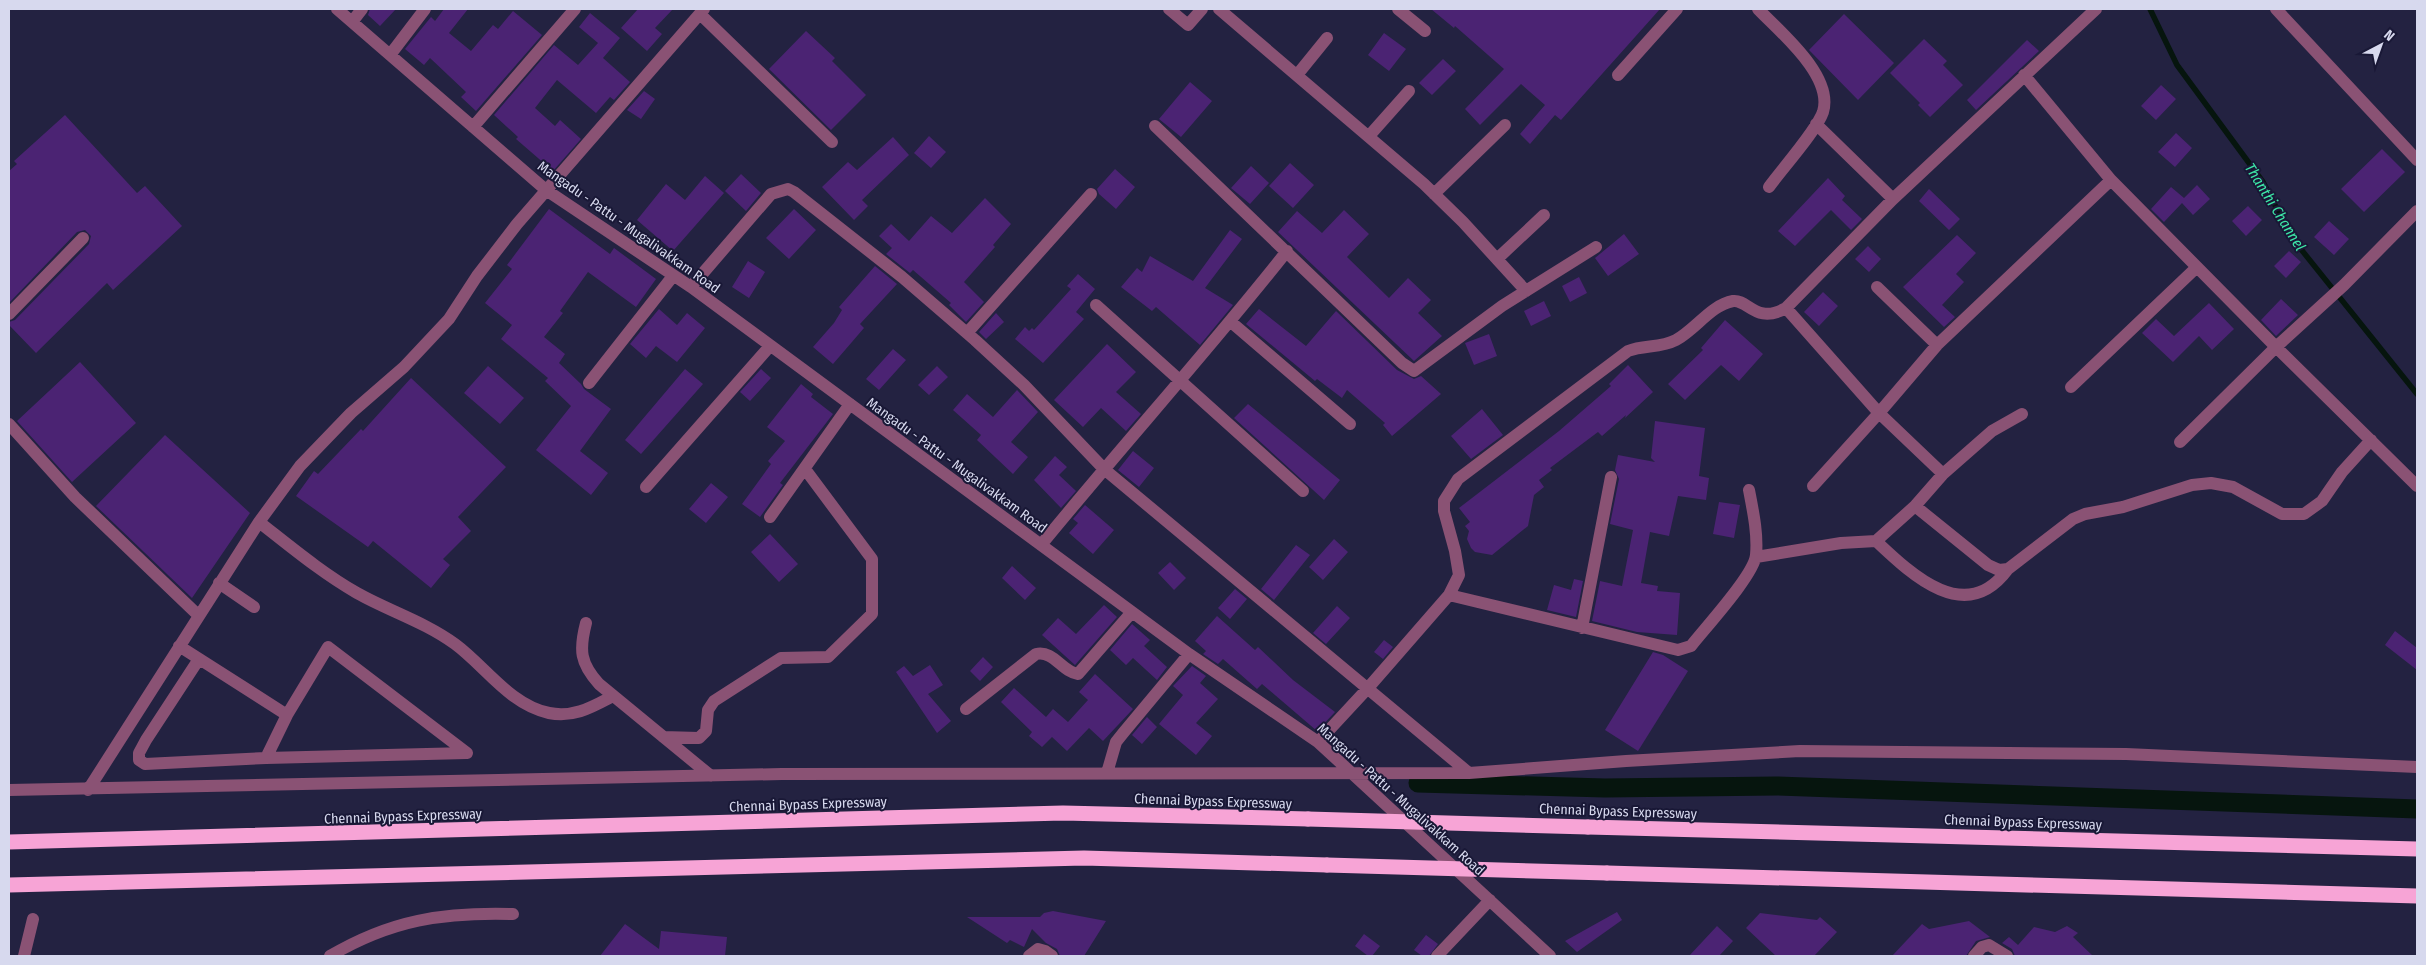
<svg xmlns="http://www.w3.org/2000/svg" width="2426" height="965" font-family="'Fira Sans Condensed',sans-serif">
<rect width="100%" height="100%" fill="#232241"/>
<g fill="none" stroke-linecap="round" stroke-linejoin="round">
<!-- stream -->
<path stroke="#06150e" stroke-width="5.5" d="M2150,9L2177,65L2263,182L2292,238L2417,394"/>
<!-- canal -->
<path stroke="#06150e" stroke-width="19" d="M1418,783L1605,788L1777,786L2417,809"/>
</g>
<!-- building -->
<path fill="#4b2373" d="M370,9H396L380,26L368,15Z
M444,9H468L449,33L471,51L493,25L498,29L513,11L542,35L476,111L461,97L466,92L430,58L424,65L405,49L431,17L435,21Z
M638,9H673L655,28L662,34L647,51L621,28Z
M1431,9H1660L1561,120L1555,115L1530,144L1520,134L1545,105L1521,84L1480,125L1465,109L1504,69L1455,26L1454,28Z
M590,13L620,38L603,58L630,82L614,100L610,97L596,113L557,80L535,108L555,126L560,120L581,139L553,171L516,139L518,137L494,115L554,45L578,65L598,43L579,27Z
M1844,14L1894,63L1858,100L1809,50Z
M806,31L835,58L832,61L866,95L831,130L769,69Z
M1384,33L1406,49L1389,71L1368,55Z
M1924,39L1947,61L1943,65L1963,85L1930,117L1918,105L1920,103L1890,73Z
M2027,40L2039,51L1976,110L1967,100Z
M1443,59L1456,71L1432,95L1419,83Z
M1190,82L1212,101L1181,137L1159,119Z
M2161,85L2176,99L2156,120L2141,106Z
M644,91L655,99L641,119L627,110Z
M65,115L137,193L145,186L182,226L113,290L107,283L36,353L9,325V322L15,320L89,244L91,236L85,230L77,232L9,303V171L17,164L14,161Z
M2176,133L2192,148L2175,167L2158,152Z
M929,136L946,152L931,168L914,153Z
M893,137L909,155L862,200L868,206L854,220L822,187L848,162L857,170Z
M2382,149L2405,172L2364,212L2341,189Z
M1290,163L1314,185L1293,208L1269,186Z
M1251,166L1269,183L1250,204L1231,188Z
M1115,169L1135,187L1116,209L1099,194L1097,189Z
M741,174L761,193L746,211L725,191Z
M705,176L724,193L673,251L637,220L666,184L685,200Z
M1828,178L1845,196L1842,200L1862,219L1851,230L1831,210L1795,246L1778,231Z
M2197,185L2210,199L2193,215L2182,203L2164,222L2151,209L2171,187L2184,198Z
M1929,189L1960,219L1949,230L1919,201Z
M985,198L1011,224L993,245L995,247L964,282L984,302L966,322L949,305L951,303L913,270L910,273L886,254L892,248L879,236L891,224L909,241L931,216L952,233Z
M2248,206L2262,220L2246,236L2232,221Z
M549,209L610,254L614,248L656,279L636,307L588,272L560,311L563,313L544,337L565,354L559,363L581,384L584,389L611,409L580,451L608,473L591,495L536,450L571,406L545,381L548,378L501,339L512,325L485,303L512,269L507,265Z
M794,209L816,230L789,259L766,238Z
M1344,210L1369,234L1347,257L1389,298L1408,278L1431,300L1418,313L1442,336L1414,361L1278,232L1297,211L1322,233Z
M2329,221L2349,239L2334,255L2314,237Z
M1230,230L1242,239L1205,288L1233,305L1200,345L1156,307L1152,311L1121,287L1137,268L1142,272L1150,256L1193,281Z
M1624,234L1639,254L1608,276L1595,258Z
M1957,235L1976,253L1956,274L1964,282L1942,305L1955,317L1944,327L1903,287Z
M1868,246L1881,259L1869,272L1855,259Z
M2289,251L2301,262L2286,278L2274,266Z
M748,261L765,272L749,298L732,287Z
M875,266L897,284L860,324L864,328L833,364L813,347L834,323L842,310L839,307Z
M1078,274L1095,289L1076,312L1084,319L1043,363L1015,339L1025,327L1029,331L1032,328L1034,330L1071,289L1067,286Z
M1579,277L1587,293L1570,302L1562,286Z
M1823,292L1838,306L1819,326L1804,312Z
M2281,299L2298,315L2276,336L2261,320Z
M1544,301L1551,316L1531,326L1524,311Z
M2209,303L2234,329L2212,350L2199,336L2173,362L2142,333L2156,319L2174,336Z
M659,309L677,325L687,313L705,328L677,362L656,346L646,358L630,344Z
M1259,309L1306,346L1336,311L1397,370L1414,379L1421,376L1441,394L1392,436L1383,425L1385,423L1347,390L1342,398L1317,379L1315,381L1246,324Z
M996,313L1004,322L986,339L979,332Z
M1725,320L1763,354L1739,381L1721,365L1685,400L1668,384L1703,350L1701,348Z
M1489,334L1497,356L1474,365L1465,343Z
M1107,344L1136,372L1116,392L1141,414L1126,431L1101,408L1083,427L1054,400Z
M893,349L906,360L879,390L866,379Z
M80,362L136,423L72,482L17,421Z
M1628,365L1653,392L1625,418L1626,415L1602,436L1598,432L1550,468L1552,470L1539,480L1544,487L1534,495L1528,526L1492,555L1475,552L1471,548L1467,539L1469,531L1465,526L1470,522L1459,508L1559,431L1611,386L1609,384Z
M488,366L524,398L500,424L464,393Z
M937,366L948,377L929,395L918,385Z
M685,369L703,384L641,454L625,440Z
M761,369L771,378L750,401L740,392Z
M411,378L506,467L458,517L471,531L443,559L450,565L431,588L373,541L368,547L296,496L314,471L318,474L361,429L363,431Z
M801,384L813,394L811,397L833,414L780,483L783,485L760,517L742,504L771,464L768,461L785,441L767,427Z
M1017,390L1038,412L1011,442L1028,457L1013,474L977,440L981,435L953,410L967,394L993,417Z
M1248,404L1340,480L1324,500L1234,418Z
M1482,409L1503,435L1471,459L1451,436Z
M1655,421L1705,428L1699,476L1709,478L1706,500L1678,496L1669,536L1650,532L1641,583L1658,586L1657,591L1680,593L1677,635L1637,632L1592,621L1600,581L1622,586L1633,530L1610,524L1619,479L1615,470L1618,455L1655,462L1651,458Z
M165,435L250,513L192,598L96,506Z
M1133,451L1154,468L1139,487L1118,470Z
M1055,456L1067,467L1059,475L1076,491L1061,508L1034,480Z
M711,483L728,497L706,523L689,509Z
M1719,502L1740,505L1734,538L1713,534Z
M1085,505L1114,530L1093,554L1069,533L1078,523L1073,519Z
M770,534L798,564L779,582L751,552Z
M1334,539L1348,552L1323,580L1309,567Z
M1296,545L1310,555L1274,600L1261,589Z
M1170,562L1186,578L1174,590L1158,573Z
M1012,566L1036,588L1025,600L1002,578Z
M1574,579L1583,581L1576,617L1547,610L1554,585L1571,590Z
M1235,589L1247,599L1230,619L1218,608Z
M1104,605L1117,617L1075,665L1042,635L1058,618L1076,634Z
M1337,606L1350,618L1326,644L1313,633Z
M1217,616L1255,650L1258,647L1293,680L1335,712L1317,731L1262,684L1257,689L1223,659L1218,664L1203,654L1206,651L1195,641Z
M1132,624L1150,640L1144,646L1167,667L1157,680L1133,658L1126,665L1110,650Z
M2395,631L2417,648V670L2385,645Z
M1384,640L1393,647L1383,659L1374,652Z
M1653,652L1663,655L1688,671L1638,751L1605,730Z
M983,657L993,667L980,681L970,671Z
M930,665L943,685L928,694L951,721L937,733L896,672L904,666L913,676Z
M1192,666L1206,676L1200,683L1218,699L1196,723L1212,736L1196,755L1159,724L1183,695L1173,686Z
M1095,674L1133,709L1103,741L1089,728L1067,751L1052,737L1042,747L1029,736L1032,732L1001,702L1014,688L1046,717L1053,709L1068,722L1088,700L1079,692Z
M1147,717L1157,727L1142,744L1132,735Z
M1053,911L1106,921L1084,956H1060L1057,949L1046,943L1032,929L1024,947L1010,940L1007,943L967,917H1040L1044,913Z
M1617,912L1622,920L1577,952L1565,941Z
M1760,913L1817,920L1820,917L1837,932L1814,956H1776L1746,928Z
M1969,921L1990,937L1976,941L1966,956H1892L1922,924L1929,929Z
M625,924L659,949L661,931L727,937L725,956H600Z
M1717,926L1733,941L1719,956H1689Z
M2067,926L2078,933L2073,937L2093,956H2015L2012,949L2002,943L2009,937L2018,945L2034,927L2055,932Z
M1364,934L1380,946L1372,956H1368L1355,946Z
M1426,935L1438,944L1429,956H1422L1414,950Z"/>
<g fill="none" stroke-linecap="round" stroke-linejoin="round">
<!-- minor -->
<path stroke="#8a5274" stroke-width="12" d="M337,9L546,190L691,287L1189,654L1318,742L1550,956
M1169,9L1188,25L1202,9
M1219,9L1424,184L1463,222L1526,291
M1398,9L1425,31
M1758,9C1780,32 1834,76 1823,112C1817,130 1782,169 1769,187
M2276,9L2417,160
M700,14L832,142
M352,22L362,9
M390,55L425,9
M1297,75L1327,38
M1618,75L1677,9
M2024,75L2111,180L2276,347L2180,442
M1816,124L1893,199
M1155,126L1402,363L1414,371L1502,306L1596,247
M473,127L575,9
M1369,136L1409,91
M1434,194L1505,125
M2417,211L2344,285L2276,347L2417,486
M1497,259L1544,215
M691,287L771,194L788,189L794,192L902,277L975,340L1024,385L1104,469L1469,773
M1877,287L1937,345
M1096,305L1303,491
M1786,308L1879,413L1937,345L2111,180
M9,314L83,238
M1231,322L1350,424
M967,333L1091,194
M589,383L673,276
M2071,387L2196,268
M9,424L75,497L198,615
M1813,486L1879,413L1943,474
M646,487L770,346
M1915,506L1988,565L1999,570L2008,569L2073,519L2085,514L2123,507L2192,485L2211,483L2233,487L2282,514H2304L2322,501L2342,472L2371,440
M770,517L850,404
M259,522C291,547 322,573 357,593C389,611 425,622 455,644C485,666 510,705 549,713C574,718 592,707 613,696
M1876,541C1913,576 1966,626 2008,569
M1041,545C1122,446 1208,351 1287,251
M1756,557L1841,543L1876,541L1915,506L1943,474L1992,431L2022,414
M219,583L254,607
M1449,595L1678,650L1691,646C1705,628 1754,575 1756,555C1758,534 1753,511 1749,490
M586,623C579,650 580,663 599,684L711,776
M1582,628L1611,477
M179,646L287,715L266,758L467,753
M199,659L146,740L139,753V760L145,764L266,758
M966,709L1036,654C1054,650 1062,672 1078,674L1132,612
M287,715L328,647L467,753
M663,737L699,738L706,731L708,710L714,701L781,658L828,657L872,614V559L805,469
M1318,742L1368,688L1449,595L1459,575L1455,551L1444,511V501L1458,479L1628,351C1644,345 1661,348 1676,340C1696,329 1711,305 1733,301C1748,299 1756,325 1786,308L1893,199L2096,9
M1107,773L1116,742L1124,732L1189,654
M9,790L782,774L1469,773L1626,761L1800,751L2126,754L2417,767
M88,790L259,522L300,466L351,413L404,367L449,319L477,276L517,224L704,9
M24,956L33,919
M330,956C391,920 443,912 513,914
M1029,956L1038,949L1045,951L1052,956
M1437,956L1490,900
M1974,956L1982,947L1989,945L2007,956"/>
<!-- highway -->
<path stroke="#f7a4d6" stroke-width="15" d="M1588,827L2417,849
M9,842L1063,813L1308,819
M1607,873L2417,896
M9,885L1084,858L1327,865"/>
<!-- highway-bridge -->
<path stroke="#f7a4d6" stroke-width="15" d="M1308,819L1588,827
M1327,865L1607,873"/>
</g>
<g text-anchor="middle" stroke-width="4" stroke-linejoin="round" paint-order="stroke">
<!-- street labels -->
<g font-size="14" fill="#d7d9ee" stroke="#191836">
<text transform="translate(629 227) rotate(35)" y="5">Mangadu - Pattu - Mugalivakkam Road</text>
<text transform="translate(957 465) rotate(36)" y="5">Mangadu - Pattu - Mugalivakkam Road</text>
<text transform="translate(1401 799) rotate(42)" y="5">Mangadu - Pattu - Mugalivakkam Road</text>
<text transform="translate(1213 801) rotate(2)" y="5">Chennai Bypass Expressway</text>
<text transform="translate(808 804) rotate(-2)" y="5">Chennai Bypass Expressway</text>
<text transform="translate(1618 811) rotate(2)" y="5">Chennai Bypass Expressway</text>
<text transform="translate(403 816) rotate(-2)" y="5">Chennai Bypass Expressway</text>
<text transform="translate(2023 822) rotate(2)" y="5">Chennai Bypass Expressway</text>
</g>
<!-- water labels -->
<g font-size="15" font-style="italic" fill="#3de6a7" stroke="#191836">
<text transform="translate(2275 207) rotate(58)" y="5">Thanthi Channel</text>
</g>
</g>
<!-- border -->
<rect width="2426" height="965" fill="none" stroke="#d7d9ee" stroke-width="20"/>
<!-- north arrow -->
<g transform="translate(2381 45) rotate(41)" stroke="#191836" stroke-width="4" paint-order="stroke">
<path d="M0-4L9 19L0 12L-9 19Z" fill="#d7d9ee"/>
<text y="-8" font-size="14" font-weight="bold" text-anchor="middle" fill="#d7d9ee">N</text>
</g>
</svg>
